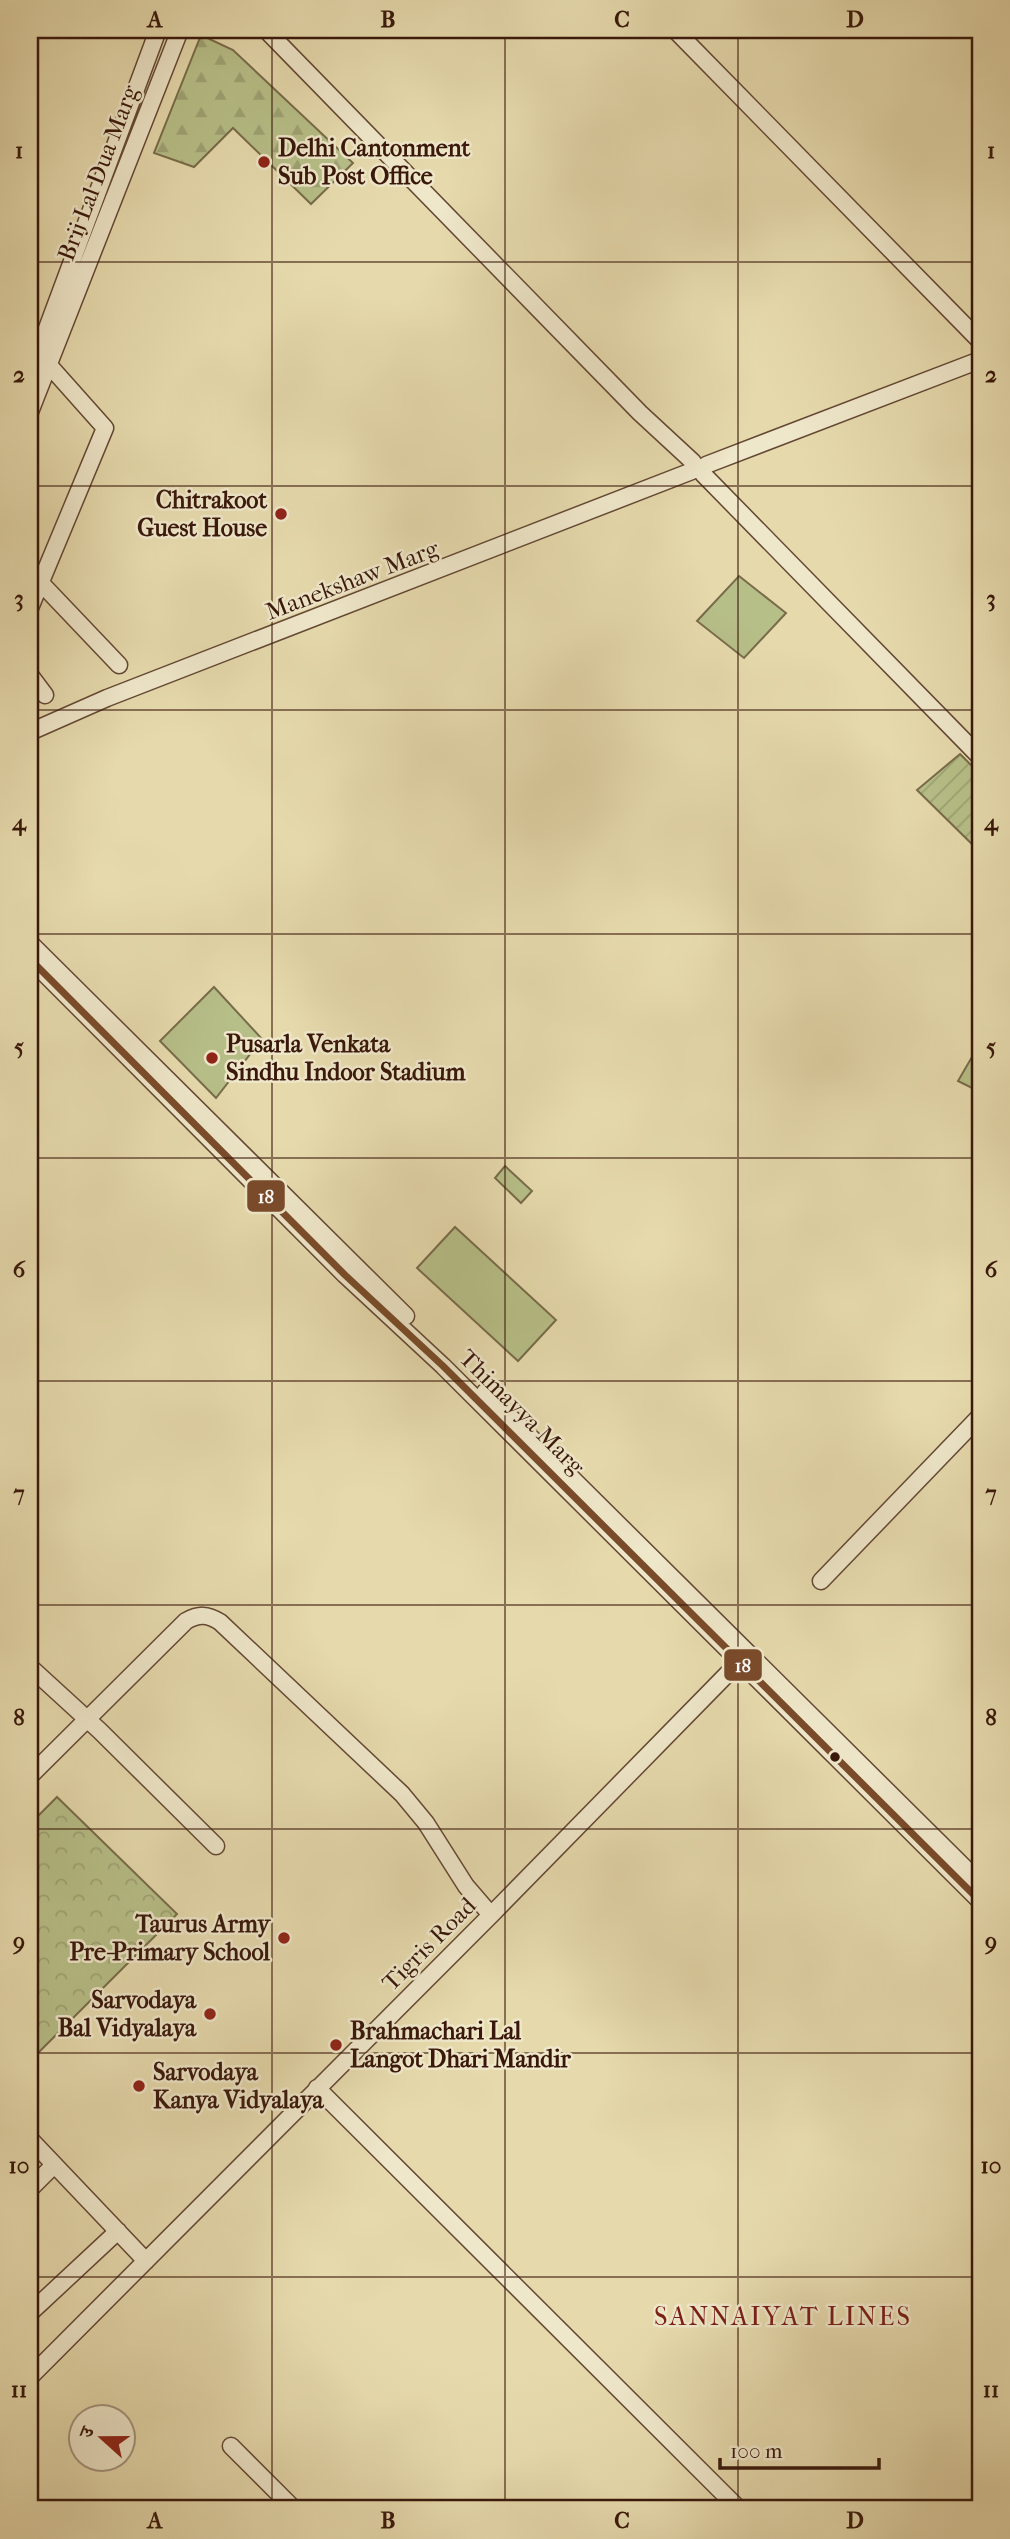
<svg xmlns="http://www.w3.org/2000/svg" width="1010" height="2539" font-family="'IM FELL French Canon','Noto Serif Devanagari',serif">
<defs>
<pattern id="forest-firs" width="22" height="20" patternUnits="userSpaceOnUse" patternTransform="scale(1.75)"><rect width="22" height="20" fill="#b7bf88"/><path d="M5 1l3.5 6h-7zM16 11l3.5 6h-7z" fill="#9ea374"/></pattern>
<pattern id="park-crowns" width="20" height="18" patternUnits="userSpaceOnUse" patternTransform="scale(1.75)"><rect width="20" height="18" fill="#b7bf88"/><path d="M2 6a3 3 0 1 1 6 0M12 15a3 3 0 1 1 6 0" fill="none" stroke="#9ea374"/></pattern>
<pattern id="garden-furrows" width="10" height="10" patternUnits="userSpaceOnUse" patternTransform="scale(1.75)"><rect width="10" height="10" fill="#b7bf88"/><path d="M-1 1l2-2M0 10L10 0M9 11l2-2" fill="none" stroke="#9ea374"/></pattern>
</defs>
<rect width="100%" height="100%" fill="#e6daad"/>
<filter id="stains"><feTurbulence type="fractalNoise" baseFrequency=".00286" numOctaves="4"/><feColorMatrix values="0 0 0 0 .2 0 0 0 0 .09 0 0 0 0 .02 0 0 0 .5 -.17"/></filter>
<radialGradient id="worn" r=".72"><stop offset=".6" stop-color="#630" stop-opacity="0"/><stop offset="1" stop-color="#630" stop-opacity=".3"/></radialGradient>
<!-- grass -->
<path fill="#b7bf88" stroke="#786c4a" stroke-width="2" d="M739,576L786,613L744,658L697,621Z
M214,987L262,1039L216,1098L160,1041Z
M976,1050L980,1052V1092L958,1081Z
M505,1166L532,1191L521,1203L495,1178Z
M455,1227L556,1320L518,1361L417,1268Z"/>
<!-- forest -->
<path fill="url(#forest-firs)" stroke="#786c4a" stroke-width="2" d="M201,35L233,50L353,163L311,204L233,128L194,167L154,153Z"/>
<!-- park -->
<path fill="url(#park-crowns)" stroke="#786c4a" stroke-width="2" d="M57,1797L177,1914L35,2056L30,2051V1824Z"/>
<!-- garden -->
<path fill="url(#garden-furrows)" stroke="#786c4a" stroke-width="2" d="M960,754L980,774V852L917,790Z"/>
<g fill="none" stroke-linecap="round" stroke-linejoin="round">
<!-- minor casing -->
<g stroke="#644834" stroke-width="19">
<path id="minor" d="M266,30L640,413L693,462
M675,30L980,341
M30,374L158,30
M30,412L180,30
M706,465L980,360
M703,474L980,757
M40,582L119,665
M30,608L105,428L48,364
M30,675L45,695
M30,732L107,698L692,471
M30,943L406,1316
M30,959L345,1275L443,1366L980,1901
M485,1392L980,1883
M821,1581L980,1416
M30,1667L100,1731L216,1846
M30,1776L186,1621C199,1614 207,1614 220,1622L402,1794L426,1823L466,1886L491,1915
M317,2088L739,2509
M30,2139L146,2261
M30,2189L54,2165
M30,2313L118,2231
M30,2377L491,1915L740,1661
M231,2446L294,2509"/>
</g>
<!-- minor -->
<use href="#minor" stroke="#efe7ca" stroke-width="16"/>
<!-- bus-1 casing -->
<g stroke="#efe7ca" stroke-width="12">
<path id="bus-1" d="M30,959L345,1275L443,1366L980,1901"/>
</g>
<!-- bus-1 -->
<use href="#bus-1" stroke="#7a4b2a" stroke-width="7"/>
</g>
<!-- grid -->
<path fill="none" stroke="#39180b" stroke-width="2" stroke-opacity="0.55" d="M272,30V2509M505,30V2509M738,30V2509M30,262H980M30,486H980M30,710H980M30,934H980M30,1158H980M30,1381H980M30,1605H980M30,1829H980M30,2053H980M30,2277H980"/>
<!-- markers -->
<g fill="#8f2418" stroke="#efe7ca" stroke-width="2.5">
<circle cx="264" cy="162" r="7"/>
<circle cx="281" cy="514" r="7"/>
<circle cx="212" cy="1058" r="7"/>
<circle cx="284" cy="1938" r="7"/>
<circle cx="210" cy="2014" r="7"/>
<circle cx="336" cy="2045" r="7"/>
<circle cx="139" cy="2086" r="7"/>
</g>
<circle fill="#39180b" stroke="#efe7ca" stroke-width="2.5" cx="835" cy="1757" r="6"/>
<g text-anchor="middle" stroke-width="5" stroke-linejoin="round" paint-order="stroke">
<!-- poi labels -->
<g font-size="24" font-weight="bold" fill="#39180b" stroke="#efe7ca" text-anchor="start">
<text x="278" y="156">Delhi Cantonment<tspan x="278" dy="28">Sub Post Office</tspan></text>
<text x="267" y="508" text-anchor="end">Chitrakoot<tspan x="267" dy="28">Guest House</tspan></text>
<text x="226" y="1052">Pusarla Venkata<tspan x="226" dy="28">Sindhu Indoor Stadium</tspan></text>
<text x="270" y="1932" text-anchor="end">Taurus Army<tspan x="270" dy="28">Pre-Primary School</tspan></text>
<text x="196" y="2008" text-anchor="end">Sarvodaya<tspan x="196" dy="28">Bal Vidyalaya</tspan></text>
<text x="350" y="2039">Brahmachari Lal<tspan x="350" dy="28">Langot Dhari Mandir</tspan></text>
<text x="153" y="2080">Sarvodaya<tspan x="153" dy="28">Kanya Vidyalaya</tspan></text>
</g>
<!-- street labels -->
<g font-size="24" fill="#39180b" stroke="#efe7ca">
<text transform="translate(98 173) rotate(-69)" y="8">Brij Lal Dua Marg</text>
<text transform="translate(352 580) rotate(-21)" y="8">Manekshaw Marg</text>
<text transform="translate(522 1412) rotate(45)" y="8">Thimayya Marg</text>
<text transform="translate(429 1944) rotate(-45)" y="8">Tigris Road</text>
</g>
<!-- neighbourhood labels -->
<g font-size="26" letter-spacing="2" fill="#7a1f14" stroke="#efe7ca">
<text x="783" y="2325">SANNAIYAT LINES</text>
</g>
</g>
<g stroke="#efe7ca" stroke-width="2.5">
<rect x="246" y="1179" width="40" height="34" rx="7" fill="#7a4b2a"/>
<rect x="723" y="1648" width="40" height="34" rx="7" fill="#7a4b2a"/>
</g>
<g font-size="19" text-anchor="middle" font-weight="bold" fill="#fff">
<text x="266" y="1203">18</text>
<text x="743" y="1672">18</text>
</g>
<!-- margin -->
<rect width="1010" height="2539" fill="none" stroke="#e6daad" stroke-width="77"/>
<!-- north arrow -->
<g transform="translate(102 2438) rotate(291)"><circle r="33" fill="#efe7ca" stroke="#a6947e" stroke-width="2"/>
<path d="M0-5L12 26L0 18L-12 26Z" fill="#8f2418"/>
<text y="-10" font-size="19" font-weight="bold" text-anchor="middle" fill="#39180b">उ</text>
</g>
<!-- scale -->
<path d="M720 2458v10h159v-10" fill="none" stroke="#39180b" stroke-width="3.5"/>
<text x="730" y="2458" font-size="21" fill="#39180b" stroke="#efe7ca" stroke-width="5" paint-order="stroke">100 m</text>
<rect x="38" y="38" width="934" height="2462" fill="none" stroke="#39180b" stroke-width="2.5"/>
<g font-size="23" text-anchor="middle" font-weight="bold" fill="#39180b">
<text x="155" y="27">A</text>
<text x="388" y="27">B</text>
<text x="622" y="27">C</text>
<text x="855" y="27">D</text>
<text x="19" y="158">1</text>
<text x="991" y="158">1</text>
<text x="19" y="382">2</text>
<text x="991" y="382">2</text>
<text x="19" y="606">3</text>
<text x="991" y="606">3</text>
<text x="19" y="830">4</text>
<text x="991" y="830">4</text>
<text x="19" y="1054">5</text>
<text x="991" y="1054">5</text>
<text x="19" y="1277">6</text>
<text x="991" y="1277">6</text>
<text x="19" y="1501">7</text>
<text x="991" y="1501">7</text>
<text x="19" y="1725">8</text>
<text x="991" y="1725">8</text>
<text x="19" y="1949">9</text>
<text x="991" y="1949">9</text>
<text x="19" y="2173">10</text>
<text x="991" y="2173">10</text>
<text x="19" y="2397">11</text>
<text x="991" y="2397">11</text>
<text x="155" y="2528">A</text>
<text x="388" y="2528">B</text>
<text x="622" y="2528">C</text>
<text x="855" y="2528">D</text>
</g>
<rect width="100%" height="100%" filter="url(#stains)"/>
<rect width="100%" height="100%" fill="url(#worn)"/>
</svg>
